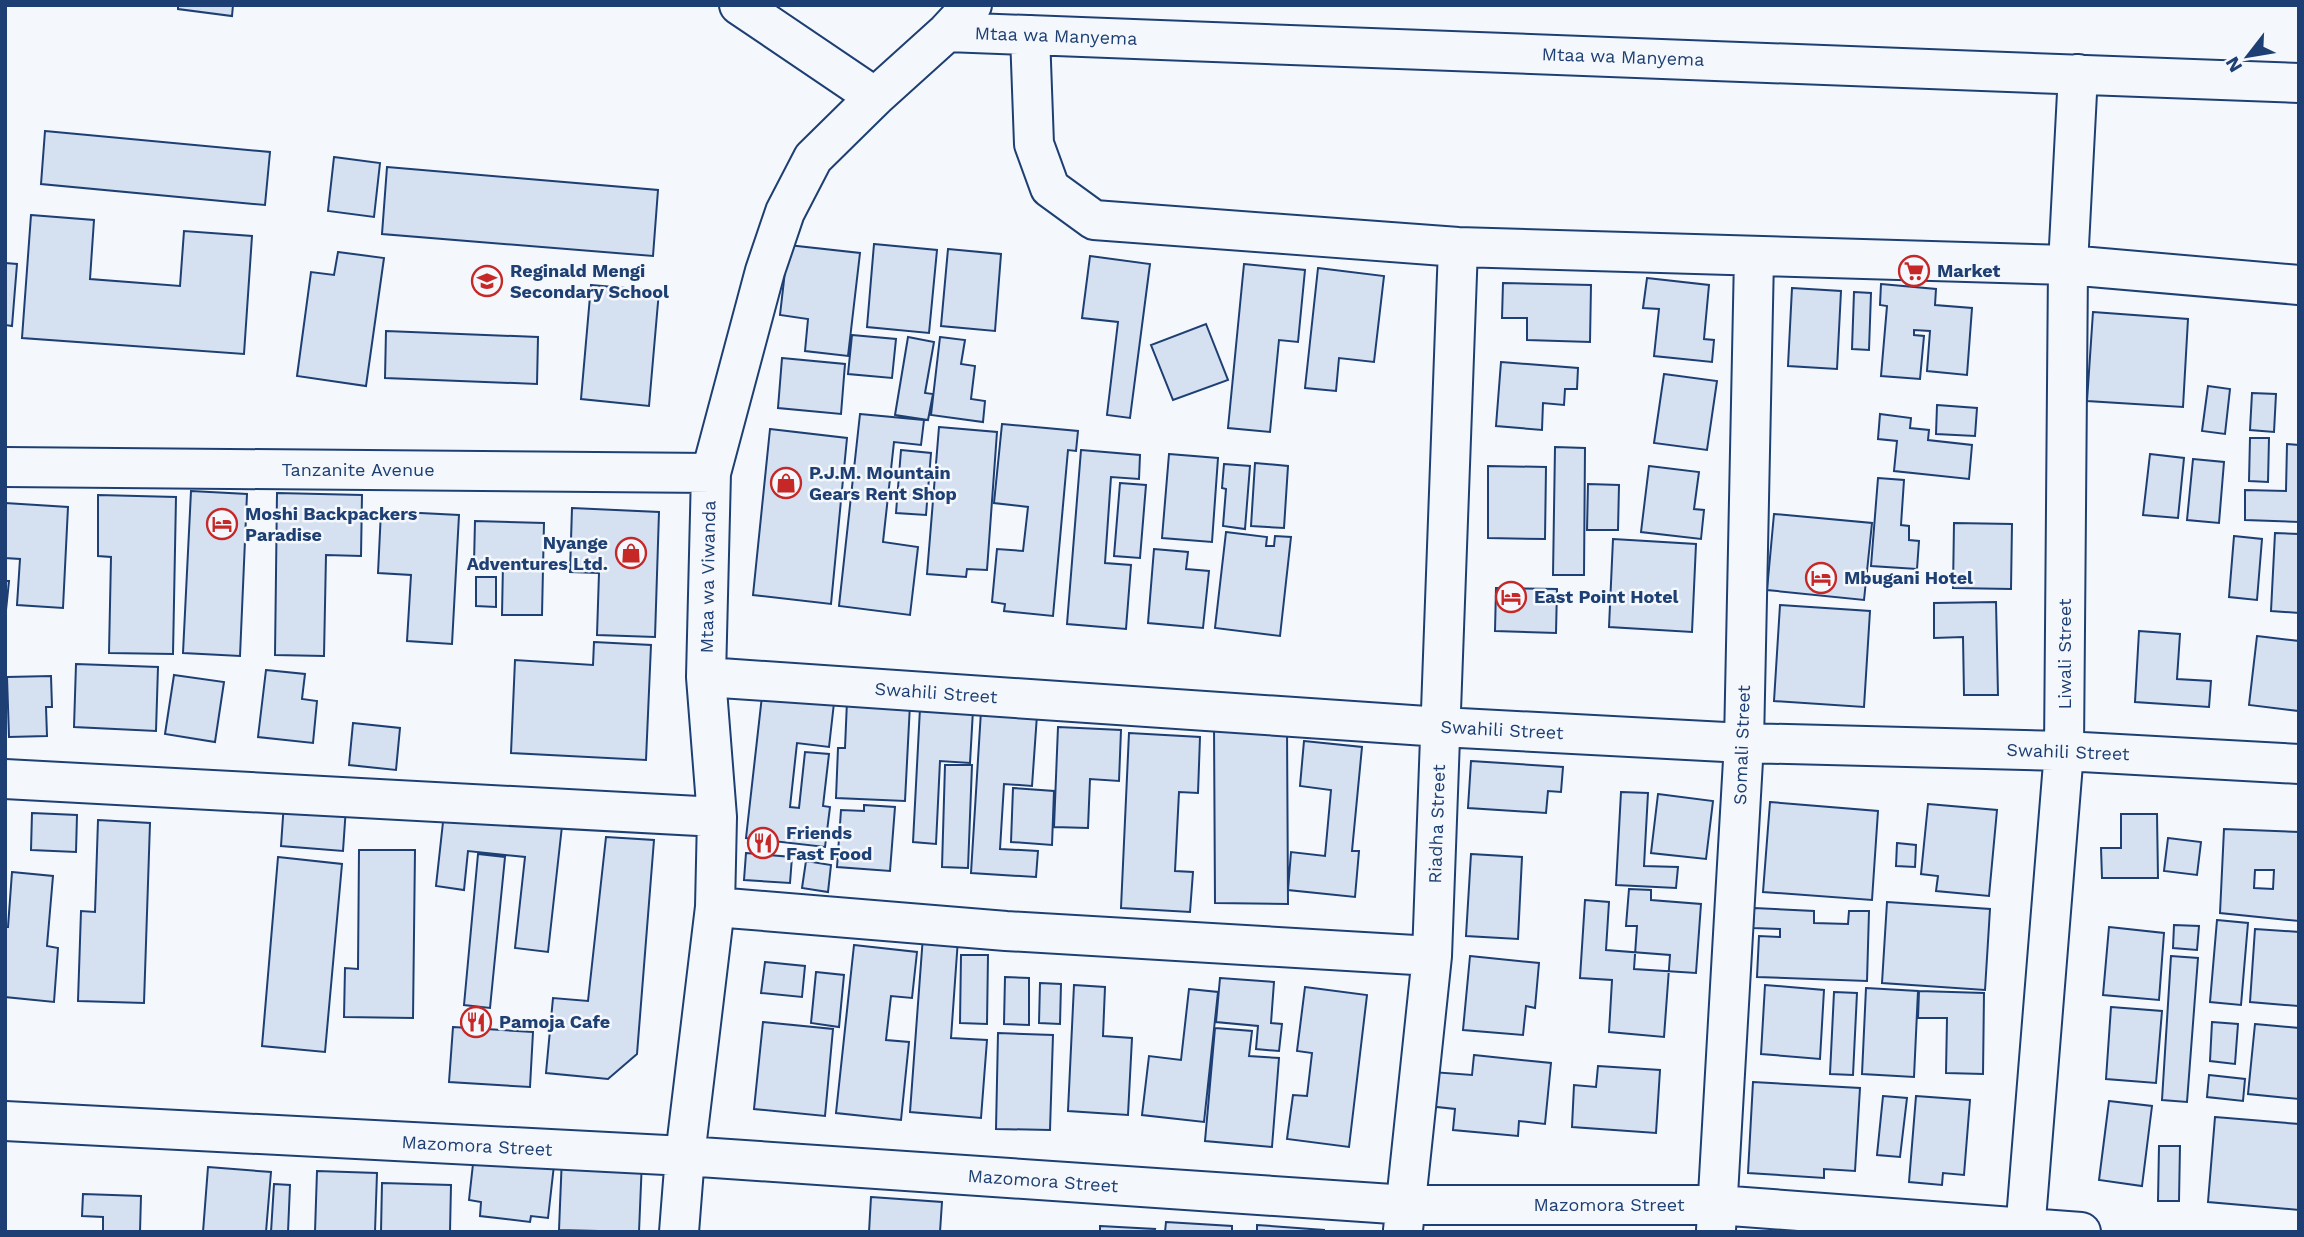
<svg xmlns="http://www.w3.org/2000/svg" width="2304" height="1237" font-family="'Work Sans',sans-serif">
<rect width="100%" height="100%" fill="#f4f7fb"/>
<!-- building -->
<path fill="#d5e0f0" stroke="#1d3f73" stroke-width="2" fill-rule="evenodd" d="M178,5H233L232,16L178,9Z
M45,131L270,152L265,205L41,184Z
M334,157L380,163L374,217L328,211Z
M387,167L658,190L653,256L382,234Z
M31,215L94,220L90,279L180,286L184,231L252,236L244,354L22,338Z
M874,244L937,250L929,333L867,327Z
M788,245L860,253L848,356L805,351L808,319L780,315Z
M948,249L1001,254L995,331L941,326Z
M338,252L384,258L366,386L297,376L311,272L334,275Z
M1090,256L1150,264L1130,418L1107,415L1118,322L1082,318Z
M5,263L17,264L12,326L5,325Z
M1244,264L1305,270L1298,342L1279,340L1270,432L1228,428Z
M1318,268L1384,276L1374,362L1339,358L1336,391L1305,388Z
M1647,278L1709,285L1704,339L1714,340L1712,362L1654,356L1659,309L1643,308Z
M1503,283L1591,285L1590,342L1527,340V318H1502Z
M1881,284L1936,289L1935,305L1972,308L1967,375L1927,371L1930,331L1914,330V335L1924,336L1920,379L1881,376L1887,306L1880,305Z
M591,285L659,291L649,406L581,399Z
M1792,288L1841,291L1837,369L1788,366Z
M1854,292L1871,293L1869,350L1852,349Z
M2093,312L2188,319L2183,407L2087,401Z
M1206,324L1228,380L1173,400L1151,345Z
M386,331L538,337L537,384L385,378Z
M852,335L896,339L892,378L848,374Z
M908,337L934,342L925,393L933,394L928,420L895,415Z
M940,337L965,340L961,364L975,366L971,399L985,401L983,422L931,415Z
M782,358L845,364L841,414L778,408Z
M1501,362L1578,368L1577,389H1565L1564,405L1543,403L1542,430L1496,426Z
M1664,374L1717,381L1707,450L1654,443Z
M2208,386L2230,389L2225,434L2202,431Z
M2252,393L2276,394L2274,432L2250,430Z
M1937,405L1977,408L1975,436L1936,434Z
M860,414L924,420L921,445L894,442L883,542L918,547L910,615L839,606Z
M1880,414L1911,418L1910,428L1929,430L1928,440L1972,445L1969,479L1894,471L1897,441L1878,439Z
M1002,424L1078,431L1076,451L1068,450L1053,616L1004,611L1005,604L992,602L997,549L1023,551L1028,507L994,503Z
M939,427L997,432L987,570L967,569L966,577L927,574Z
M770,429L847,438L831,604L753,595Z
M2250,438H2269L2268,482L2249,481Z
M2287,444L2299,445V522L2245,520V490L2286,491Z
M1555,447L1585,448L1584,575H1553Z
M901,450L931,453L926,515L896,513Z
M1081,450L1140,455L1139,479L1111,477L1105,563L1131,565L1126,629L1067,624Z
M1169,454L1218,458L1212,542L1162,538Z
M2150,454L2184,458L2178,518L2143,515Z
M2193,459L2224,462L2219,523L2187,520Z
M1255,463L1288,466L1284,528L1251,526Z
M1224,464L1250,466L1245,529L1223,526L1226,489L1222,488Z
M1488,466L1546,467L1545,539L1488,538Z
M1649,466L1699,472L1694,509L1704,510L1701,539L1641,532Z
M1878,478L1904,480L1901,525L1909,526V540L1919,541L1917,569L1871,566Z
M1120,483L1146,485L1140,558L1114,556Z
M1588,484L1619,485L1618,530H1587Z
M191,491L247,494L240,656L183,653Z
M277,493L362,495L361,556L326,555L324,656L275,655Z
M98,495L176,497L173,654L109,653L111,557L98,556Z
M5,503L68,507L63,608L17,605L20,559L5,558Z
M572,508L659,512L655,637L597,635L599,573L570,572Z
M381,511L459,515L452,644L407,641L411,575L378,573Z
M1774,514L1872,523L1864,600L1767,590Z
M475,521L544,523L542,615H502L503,564L474,563Z
M1954,523L2012,524L2011,589L1953,588Z
M1226,532L1267,537L1266,546H1274L1275,536L1291,537L1280,636L1215,628Z
M2275,533L2299,534V613L2271,611Z
M2234,536L2262,539L2257,600L2229,597Z
M1613,539L1696,544L1692,632L1609,627Z
M1154,549L1188,552L1186,569L1209,571L1203,628L1148,623Z
M476,577H496V607L476,606Z
M5,581H9L5,620Z
M1496,588L1557,589L1556,633L1495,631Z
M1996,602L1998,695H1964L1963,637L1934,638V603Z
M1780,605L1870,611L1864,707L1774,701Z
M2139,631L2180,634L2177,679L2211,681L2209,707L2135,702Z
M2257,636L2299,641V711L2249,705Z
M594,642L651,645L646,760L511,753L515,660L593,665Z
M76,664L158,667L156,731L74,727Z
M266,670L305,674L302,699L317,701L313,743L258,737Z
M174,675L224,682L215,742L165,734Z
M51,676L52,707H46L47,736L9,737L7,677Z
M763,687L835,694L829,747L797,743L790,807L799,808L805,752L829,754L823,806L830,807L825,847L746,838Z
M847,701L910,704L905,801L836,798L838,748H845Z
M920,708L973,710L970,763L940,761L936,844L913,842Z
M981,711L1037,715L1032,786L1004,784L1000,849L1038,851L1036,877L971,873Z
M353,723L400,728L396,770L349,765Z
M1214,724L1287,725L1288,904L1215,903Z
M1058,727L1121,730L1119,781L1090,779L1088,828L1054,827Z
M1129,733L1200,737L1198,793L1179,792L1175,871L1193,872L1190,912L1121,908Z
M1304,741L1362,747L1352,851H1359L1355,897L1288,890L1291,852L1325,856L1331,790L1300,786Z
M1471,761L1563,767L1561,792L1548,791L1546,813L1468,808Z
M945,765H972L968,868L942,867Z
M1013,788L1054,791L1052,845L1011,842Z
M1621,792L1648,793L1644,866L1678,867L1676,888L1616,885Z
M1658,794L1713,801L1706,859L1651,853Z
M284,802L346,807L343,851L281,846Z
M1770,802L1878,811L1872,900L1763,892Z
M1928,804L1997,810L1989,896L1936,891L1938,876L1921,874Z
M864,805L895,807L890,871L837,867L841,810L864,811Z
M32,813L77,815L76,852L31,850Z
M444,813L562,826L548,952L515,948L525,857L468,851L464,890L436,886Z
M2121,814H2157L2158,878H2102L2101,848H2121Z
M98,820L150,823L144,1003L78,1001L81,911L95,912Z
M2224,829L2299,832V921L2220,913ZM2255,870H2274L2273,889L2254,888Z
M606,837L654,840L637,1054L608,1079L546,1073L553,998L588,1001Z
M2168,838L2201,842L2197,875L2164,871Z
M1897,843L1916,845L1915,867L1896,866Z
M359,850H415L413,1018L344,1017L345,968L358,969Z
M746,853L792,857L790,883L744,880Z
M478,854L505,857L490,1008L464,1005Z
M1471,854L1522,857L1518,939L1466,936Z
M278,857L342,864L325,1052L262,1046Z
M806,861L831,865L828,892L802,888Z
M12,872L53,876L47,946L58,948L54,1002L5,997V927H8Z
M1629,889L1651,890V900L1701,904L1696,973L1634,969L1637,926H1626Z
M1585,900L1609,902L1606,950L1670,955L1664,1037L1609,1032L1612,980L1580,978Z
M1887,902L1990,909L1985,990L1882,983Z
M1754,908L1814,911V923L1848,924L1849,911H1869L1867,981L1757,977L1759,936L1780,937V929L1753,928Z
M2217,920L2248,923L2241,1005L2210,1002Z
M2174,925L2199,926L2197,950L2173,948Z
M2109,927L2164,933L2159,1000L2103,995Z
M2255,929L2299,932L2298,1006L2250,1002Z
M923,936L958,939L951,1038L987,1040L981,1118L910,1112Z
M854,945L917,952L912,998L891,996L886,1040L909,1042L901,1120L836,1113Z
M961,955H988L987,1024L960,1023Z
M1470,956L1539,963L1535,1008L1526,1006L1523,1035L1463,1030Z
M2171,956L2198,958L2187,1102L2162,1100Z
M765,962L805,966L802,997L761,993Z
M816,972L844,975L839,1027L811,1023Z
M1005,977L1029,978V1025L1004,1024Z
M1220,978L1274,982L1271,1023L1282,1024L1279,1051L1256,1049L1258,1026L1216,1022Z
M1040,983L1061,984L1060,1024L1039,1023Z
M1074,985L1105,987L1103,1036L1132,1038L1128,1115L1068,1111Z
M1765,985L1824,990L1820,1059L1761,1054Z
M1305,987L1367,995L1349,1147L1287,1139L1293,1095L1307,1096L1312,1053L1297,1051Z
M1866,988L1918,991L1914,1077L1862,1074Z
M1189,989L1218,992L1204,1122L1142,1115L1149,1056L1181,1060Z
M1919,991L1984,993L1983,1074L1946,1073L1947,1018H1918Z
M1834,992L1857,993L1853,1075L1830,1074Z
M2111,1007L2162,1011L2156,1083L2106,1079Z
M763,1022L833,1029L825,1116L754,1109Z
M2212,1022L2238,1024L2235,1064L2210,1061Z
M2255,1024L2299,1028V1099L2248,1094Z
M453,1027L533,1032L530,1087L449,1082Z
M1215,1028L1252,1031L1249,1056L1279,1058L1272,1147L1205,1141Z
M998,1033L1053,1035L1050,1130L996,1129Z
M1474,1055L1551,1063L1545,1124L1519,1121L1518,1136L1453,1130L1455,1109L1428,1106L1432,1072L1472,1075Z
M1598,1066L1660,1070L1656,1133L1572,1127L1574,1085L1596,1087Z
M2209,1075L2245,1079L2243,1101L2207,1097Z
M1753,1082L1860,1088L1855,1171L1824,1169V1178L1748,1173Z
M1883,1096L1907,1098L1900,1157L1877,1155Z
M1916,1096L1970,1100L1964,1175L1943,1173L1942,1185L1909,1182Z
M2109,1101L2152,1106L2142,1186L2099,1180Z
M2215,1117L2299,1124V1210L2208,1202Z
M2159,1146H2180L2179,1201H2158Z
M474,1155L554,1165L548,1218L531,1216L530,1222L480,1216L481,1202L469,1200Z
M562,1156L642,1160L639,1232L559,1230Z
M208,1167L271,1172L266,1232H203Z
M317,1171L377,1173L375,1232H315Z
M382,1183L451,1185L450,1232H381Z
M274,1184L290,1185L288,1232H271Z
M83,1194L141,1196L140,1232H103V1217L82,1216Z
M871,1197L942,1202L940,1232H869Z
M1166,1222L1232,1226V1232H1165Z
M1257,1225L1324,1230V1232H1257Z
M1100,1226L1155,1229L1154,1232H1100Z"/>
<g fill="none" stroke-linecap="round" stroke-linejoin="round">
<!-- minor casing -->
<g stroke="#1d3f73" stroke-width="42">
<path id="minor" d="M739,5L875,97
M947,32L2299,83
M1030,35L1034,144L1050,188L1094,220L1458,247L2068,265L2299,285
M5,467L711,473
M706,677L1441,727L1744,743L2064,751L2299,764
M5,779L717,817
M715,907L1006,931L1432,956
M5,1121L685,1156L1407,1205H1717L2081,1232
M1403,1230L1432,956L1458,247
M1716,1230L1744,743L1754,257
M679,1232L685,1156L715,907L717,817L706,677L711,473L765,271L785,212L813,158L875,97L947,32L972,5
M2025,1232L2064,751L2068,265L2078,74"/>
</g>
<!-- minor -->
<use href="#minor" stroke="#f4f7fb" stroke-width="38"/>
</g>
<!-- icons -->
<defs>
<g id="supermarket-ring" transform="scale(1.575)"><circle r="9.5" fill="#f4f7fb" stroke="#c62828" stroke-width="1.5"/><path d="M-6-5.5h2.5l.6 2H6L4.5 2H-2.5L-4.4-4H-6ZM-1.5 3.2a1.3 1.3 0 1 0 .1 0ZM3 3.2a1.3 1.3 0 1 0 .1 0Z" fill="#c62828"/></g>
<g id="school-ring" transform="scale(1.575)"><circle r="9.5" fill="#f4f7fb" stroke="#c62828" stroke-width="1.5"/><path d="M0-5L7-2L0 1L-7-2ZM-4 1L0 2.5L4 1V4Q0 6-4 4Z" fill="#c62828"/></g>
<g id="shop-ring" transform="scale(1.575)"><circle r="9.5" fill="#f4f7fb" stroke="#c62828" stroke-width="1.5"/><path d="M-5-2.5h2.3a2.7 3.5 0 0 1 5.4 0H5L5.5 6h-11ZM-1.5-2.5h3a1.5 2.3 0 0 0-3 0Z" fill="#c62828"/></g>
<g id="hotel-ring" transform="scale(1.575)"><circle r="9.5" fill="#f4f7fb" stroke="#c62828" stroke-width="1.5"/><path d="M-6-4.5h1.5V1H6V5H4.5V3h-9V5H-6ZM-4 0a1.8 1.8 0 1 1 3.6 0ZM.5 0V-2.5h3Q6-2.5 6 0Z" fill="#c62828"/></g>
<g id="restaurant-ring" transform="scale(1.575)"><circle r="9.5" fill="#f4f7fb" stroke="#c62828" stroke-width="1.5"/><path d="M-5-6h1v4h1v-4h1v4h1v-4h1v5L-1.5 .5V6h-2V.5L-5-1ZM5-6V6H3V1.5H1.5Q1.5-4 5-6Z" fill="#c62828"/></g>
</defs>
<g fill-rule="evenodd">
<use href="#supermarket-ring" x="1914" y="271"/>
<use href="#school-ring" x="487" y="281"/>
<use href="#shop-ring" x="786" y="483"/>
<use href="#hotel-ring" x="222" y="524"/>
<use href="#shop-ring" x="631" y="553"/>
<use href="#hotel-ring" x="1821" y="578"/>
<use href="#hotel-ring" x="1511" y="597"/>
<use href="#restaurant-ring" x="763" y="843"/>
<use href="#restaurant-ring" x="476" y="1022"/>
</g>
<g text-anchor="middle" stroke-width="5" stroke-linejoin="round" paint-order="stroke">
<!-- street labels -->
<g font-size="18" fill="#1d3f73" stroke="#f4f7fb">
<text transform="translate(1056 36) rotate(2)" y="6">Mtaa wa Manyema</text>
<text transform="translate(1623 57) rotate(2)" y="6">Mtaa wa Manyema</text>
<text x="358" y="476">Tanzanite Avenue</text>
<text transform="translate(708 577) rotate(-89)" y="6">Mtaa wa Viwanda</text>
<text transform="translate(2065 654) rotate(-90)" y="6">Liwali Street</text>
<text transform="translate(936 693) rotate(4)" y="6">Swahili Street</text>
<text transform="translate(1502 730) rotate(3)" y="6">Swahili Street</text>
<text transform="translate(1742 745) rotate(-88)" y="6">Somali Street</text>
<text transform="translate(2068 752) rotate(2)" y="6">Swahili Street</text>
<text transform="translate(1437 824) rotate(-88)" y="6">Riadha Street</text>
<text transform="translate(477 1146) rotate(3)" y="6">Mazomora Street</text>
<text transform="translate(1043 1181) rotate(4)" y="6">Mazomora Street</text>
<text x="1609" y="1211">Mazomora Street</text>
</g>
<!-- poi labels -->
<g font-size="18" font-weight="bold" fill="#1d3f73" stroke="#f4f7fb" text-anchor="start">
<text x="510" y="277">Reginald Mengi<tspan x="510" dy="21">Secondary School</tspan></text>
<text x="1937" y="277">Market</text>
<text x="809" y="479">P.J.M. Mountain<tspan x="809" dy="21">Gears Rent Shop</tspan></text>
<text x="245" y="520">Moshi Backpackers<tspan x="245" dy="21">Paradise</tspan></text>
<text x="608" y="549" text-anchor="end">Nyange<tspan x="608" dy="21">Adventures Ltd.</tspan></text>
<text x="1844" y="584">Mbugani Hotel</text>
<text x="1534" y="603">East Point Hotel</text>
<text x="786" y="839">Friends<tspan x="786" dy="21">Fast Food</tspan></text>
<text x="499" y="1028">Pamoja Cafe</text>
</g>
</g>
<!-- border -->
<rect width="2304" height="1237" fill="none" stroke="#1d3f73" stroke-width="14"/>
<!-- north arrow -->
<g transform="translate(2248 56) rotate(239)" stroke="#f4f7fb" stroke-width="5" paint-order="stroke">
<path d="M0-5L12 26L0 18L-12 26Z" fill="#1d3f73"/>
<text y="-10" font-size="19" font-weight="bold" text-anchor="middle" fill="#1d3f73">N</text>
</g>
</svg>
